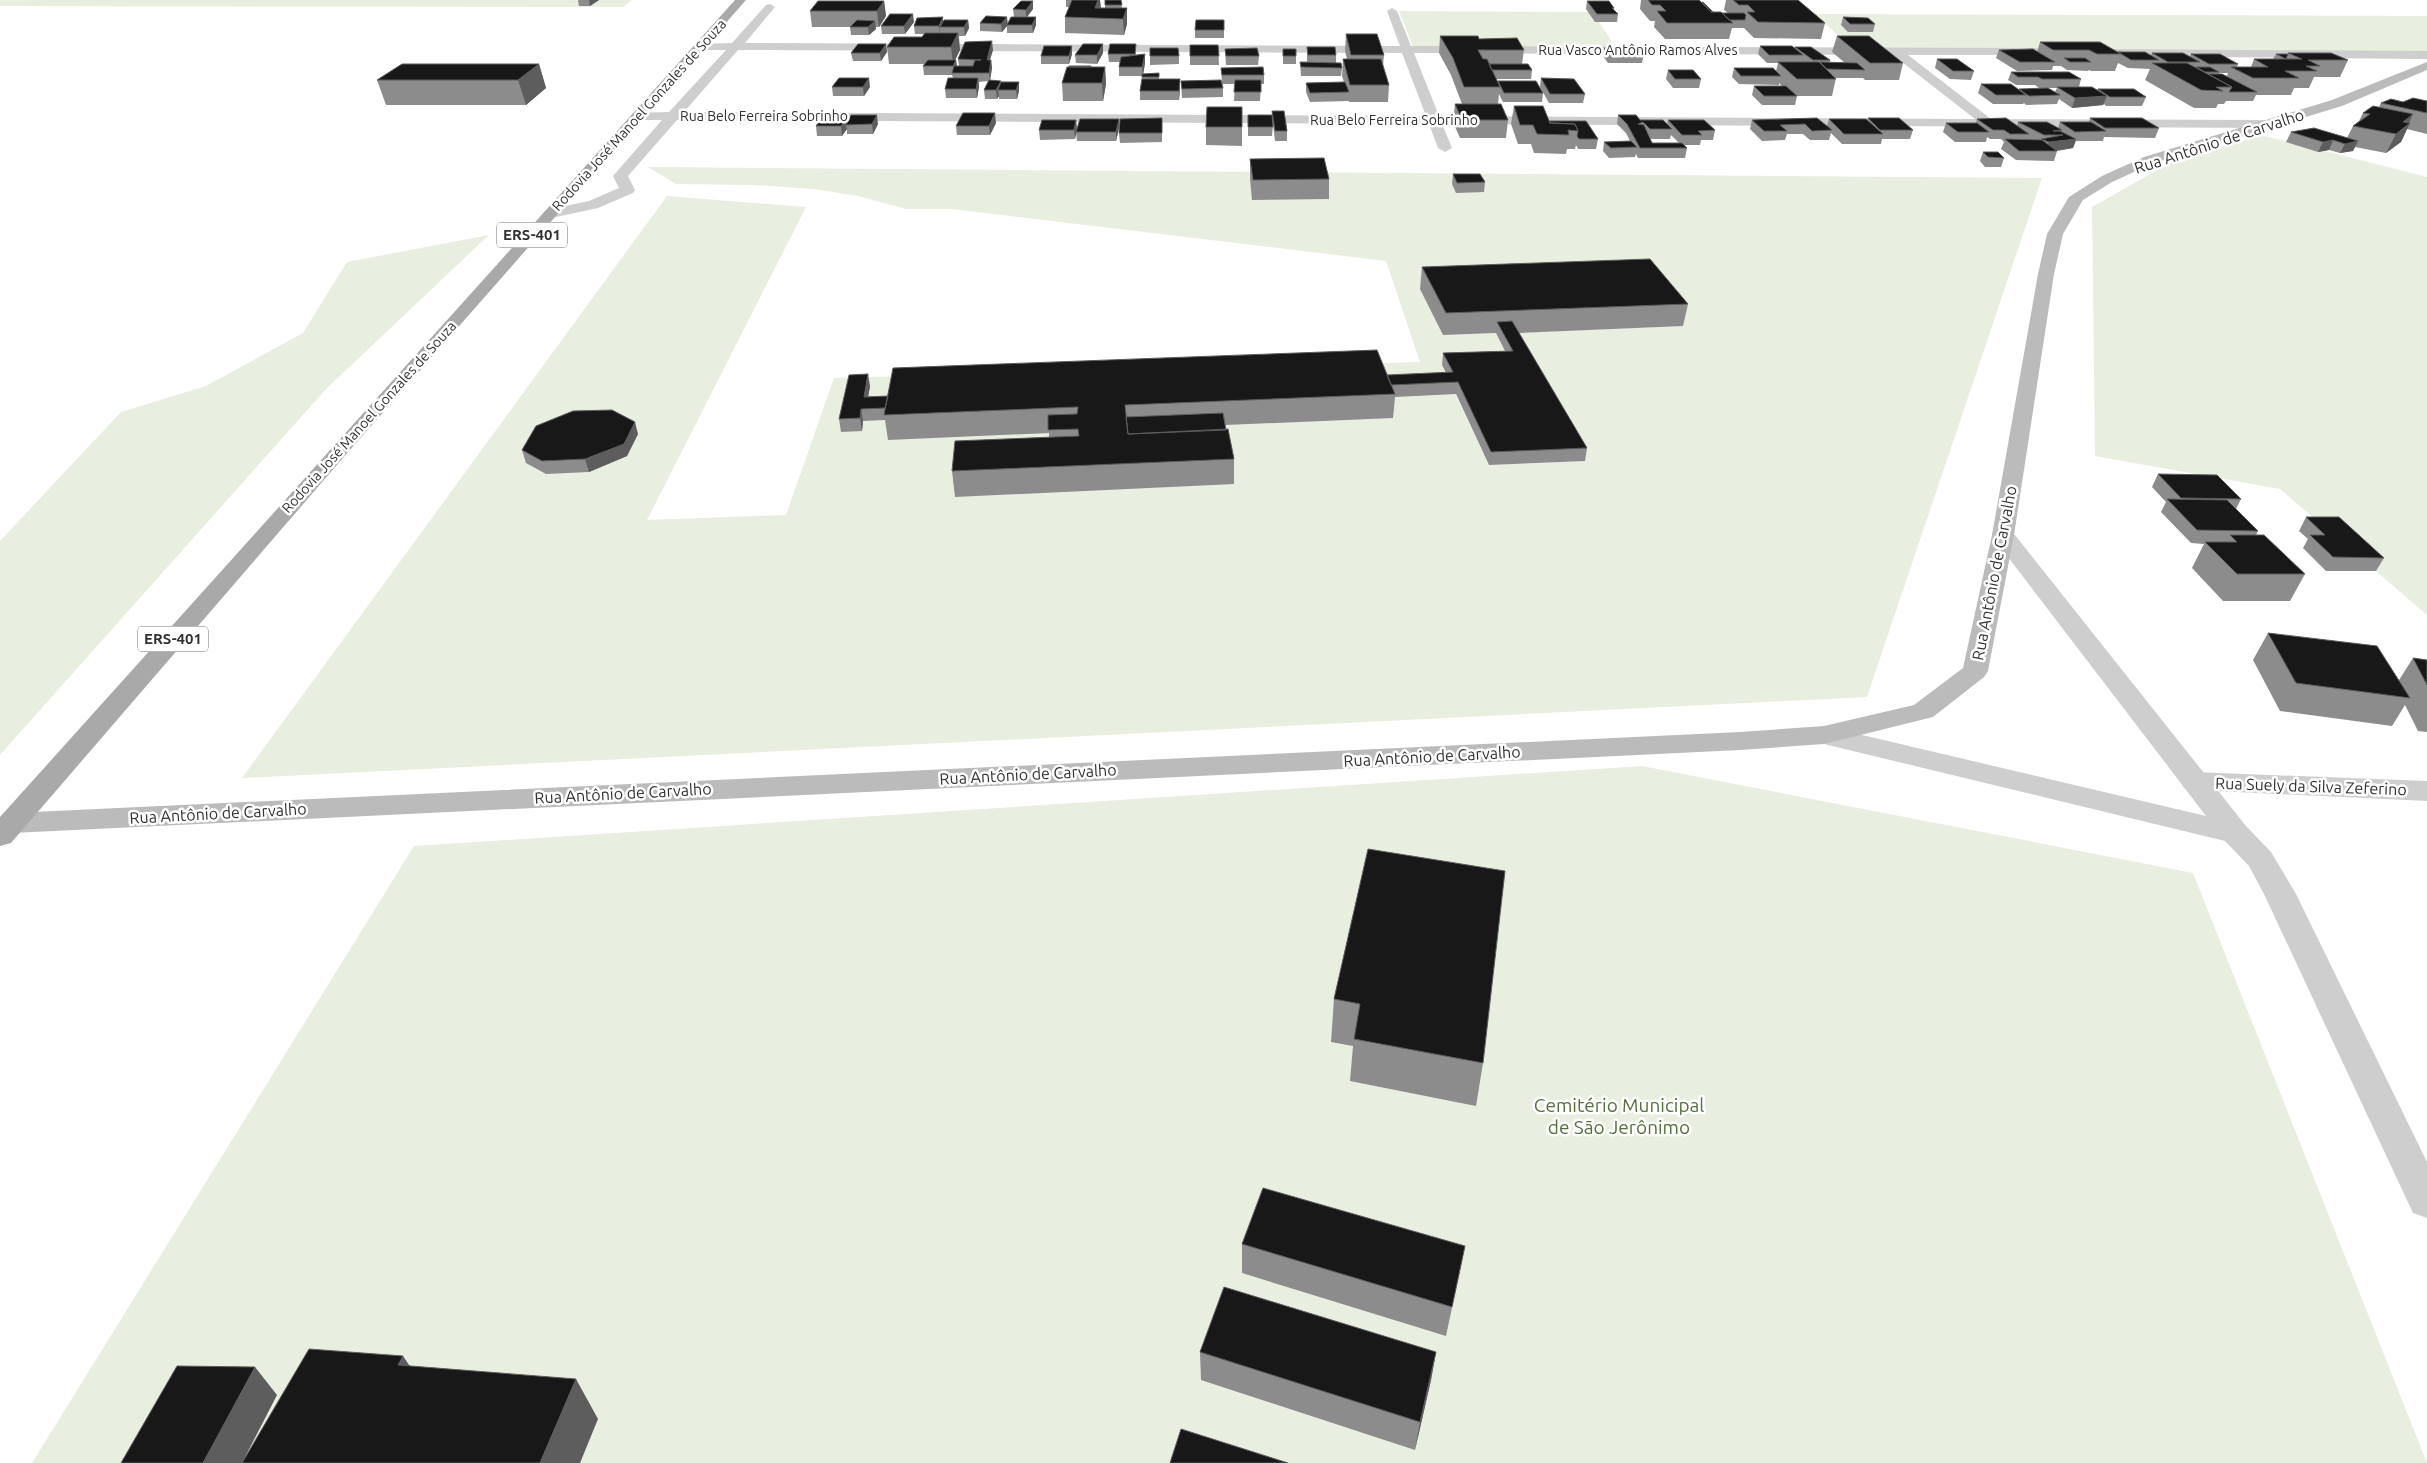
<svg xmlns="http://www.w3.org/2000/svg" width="2427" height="1463" font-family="Ubuntu,sans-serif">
<rect width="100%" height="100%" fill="#fff"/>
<!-- green -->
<path fill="#e8eee0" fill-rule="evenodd" d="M0,0H632L623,7L0,6Z
M1399,11L1592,12L1617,49L1413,47Z
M1814,14L2427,16V52L1855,50Z
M2261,135L2427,177V615L2280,489L2095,456L2092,207L2166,165Z
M648,167L2042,178L1867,697L242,778L667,196L806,207L647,520L786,515L834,378L1420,362L1386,261L952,209H906L858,196L814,189L754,185L676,184ZM1646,281L1682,326L1511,333L1584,461L1489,465L1442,366L1512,362L1496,333L1443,335L1421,289Z
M489,235L326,389L0,755V541L121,412L206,386L303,333L347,262Z
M1642,766L2193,873L2427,1463H32L414,846Z"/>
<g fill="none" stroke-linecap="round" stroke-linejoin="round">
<!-- minor -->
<path fill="#cecece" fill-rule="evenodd" d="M770,4L775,7L745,43L1400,46L1387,11L1392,8L1397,11L1411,46L2036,48L2042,52L2040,55H1908L1991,119L2270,120L2277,124L2270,128L1442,124L1452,148L1445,152L1438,148L1429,124L677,120L628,176L635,190L633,193L598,208L551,218L546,216L543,213L546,210L589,201L619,188L613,176L662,120H638L631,116L633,113L669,112L726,50H700L696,48V44L732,43L766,5ZM738,50L1402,53L1426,116L684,112ZM1414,53L1893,55L1975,119L1439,116Z
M2109,49L2427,51V59L2105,56L2103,53Z
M2194,772L2427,781V801L2194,790L2184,788L2180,781L2184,774Z"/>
<!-- tertiary -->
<path fill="#cecece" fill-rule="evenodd" d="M2003,528L2011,530L2246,826L2271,852L2296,894L2427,1162V1218L2413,1213L2264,894L2249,866L2225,841L1824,744L1814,741L1810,735L1814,729L1824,726L2206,816L1995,540L1992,535L1995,530Z"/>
<!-- secondary -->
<path fill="#bbb" fill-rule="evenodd" d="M2427,62V70L2342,106L2154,163L2112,182L2083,200L2063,234L2054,274L2014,535L1988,671L1984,677L1933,717L1824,744L1740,750L12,833L0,828L2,816L12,813L1740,732L1824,726L1914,705L1963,668L1992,535L2038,274L2047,234L2069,197L2102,176L2144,157L2332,100Z"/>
<!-- primary -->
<path fill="#a9a9a9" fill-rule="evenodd" d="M735,0H746L342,459L11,843L0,846V817Z"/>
</g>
<!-- wall -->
<path fill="#8c8c8c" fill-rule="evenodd" d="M578,0H599L590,6H579Z
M1066,0H1100L1101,8H1105V0H1121L1122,8H1127V24L1124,35L1065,33V17L1069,7H1066Z
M1641,0H1699L1713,12L1722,13H1728L1724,10L1726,0H1798L1825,23L1821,39L1754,38L1744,28H1732L1729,39H1665L1654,27L1655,21H1650L1640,9Z
M884,1L886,16L879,27H876V29L869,35H851L850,27H812L810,11Z
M1587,1L1614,8V10L1618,14L1617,22H1595L1586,9Z
M1013,9H1033L1027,17L1036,25L1033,33H1007V26L1002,32L980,31V23H1008L1014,17Z
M943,17V23L968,20L969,28L965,36H959L960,50L955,60H956L957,66H959L958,59L993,50L990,60H991L992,68L990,80L1001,82H1019V91L1017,99H999V96L997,99H985L984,90L988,81L979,82V87L977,98H946L945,89L953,78L952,75H924L923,66L925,64H889L887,47L922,37L924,34H915L914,26Z
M1843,17L1875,24L1873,32H1848L1841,25Z
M1224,20V38H1195V30Z
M914,22L905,34H882L881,26Z
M1346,34L1384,55L1383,66L1389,85L1388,102H1349V100V101L1310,102L1306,92V83L1344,82L1342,76L1343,59H1347L1345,51Z
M1440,36L1479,39L1524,50L1522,64L1532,70L1531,79H1496L1498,83V81L1543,93L1542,102H1503L1499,94L1498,104L1508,120L1506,138H1460L1453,122L1455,104H1462L1451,75L1439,53Z
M1837,36L1903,63L1899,80H1865L1863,78H1836L1832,96H1797L1795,105H1762L1752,95L1754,86H1782L1779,83V85L1739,84L1732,77L1734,68L1776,71L1778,63H1767L1758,54L1760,46L1794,48L1795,47L1830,60V63H1845L1832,52Z
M2040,42L2151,55L2152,53L2190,56L2191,54L2238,64L2237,67H2251L2254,59H2273L2276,54H2288V53L2348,60L2340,77H2314L2309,88H2294L2291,95H2256L2253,101H2226L2224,104H2218L2216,108H2194L2145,80L2150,69L2128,68L2118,63L2115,71H2091L2089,70L2088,71L2067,70L2061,66H2053L2052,70L2017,71L1996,58L1999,50L2037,52ZM2219,73H2228L2227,76L2219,74Z
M1103,44V53L1097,64L1076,63L1075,55Z
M1190,45H1218L1219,65H1190Z
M1072,46V54L1069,64H1041V56Z
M1307,47L1336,55V63L1342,68L1341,76H1301L1300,62H1307Z
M1150,48L1179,56V64L1150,65Z
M1604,48L1644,54L1642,63H1608L1603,56Z
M1225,49L1259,56L1258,65H1226Z
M1283,49L1296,56V64H1283Z
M887,52L881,61H853L851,53Z
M1136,53V55L1145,54V63L1143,74L1159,73V79L1180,88L1179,100H1140V91L1142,76H1119V67L1120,62H1109L1108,54Z
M1937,59L1974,71L1971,80L1950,79L1935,68Z
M539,64L546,88L526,105H386L377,80Z
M1091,67H1105L1106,84L1103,101H1063L1062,83Z
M1221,68L1264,75V84H1261L1260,101H1234L1235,84H1222Z
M1668,70L1701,79L1699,88H1673L1666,79Z
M2011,72L2081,79L2079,87L2097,90L2098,89L2146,97L2142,106H2106L2104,104L2103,105L2072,108L2059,99L2057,104L2026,105L2024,103L2023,104H1993L1978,93L1981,84L2018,90L2019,89L2055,92L2057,88H2039L2035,85H2016L2008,80Z
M1541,78L1585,94L1583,103H1549L1540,87Z
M1181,81L1223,88V97L1182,98Z
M832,87H870L864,96H833Z
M2427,101V134L2407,129L2401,142L2386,153L2355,147L2353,151L2340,153L2329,150L2318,152L2286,142L2291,132L2347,138L2353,126L2359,121L2363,113L2379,107L2381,103Z
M1514,106L1549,121H1586L1598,139L1596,149H1578L1576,145L1575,149H1567L1566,154L1534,153L1531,144H1518L1511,124Z
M1242,107V146L1206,145V127Z
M1272,111L1287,131V141H1275L1273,124L1272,136H1248V115L1272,116Z
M849,114L850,118L878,124L873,134H847V129L842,136H817L816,126Z
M1618,115L1640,120L1667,124L1668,120L1715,130L1713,140H1701L1700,145H1684L1687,148L1685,158H1638L1636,154L1635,157L1609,158L1603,151L1604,142L1630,141L1626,133L1617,124ZM1671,135L1679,143H1652L1650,139H1670Z
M1162,118V142L1120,143L1119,133Z
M1868,118L1913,130L1910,139H1882L1881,144H1842L1831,133L1829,140H1810L1803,134H1787L1785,140L1762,141L1750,129L1752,120L1827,126L1829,119L1867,120Z
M2090,118L2159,128L2155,138L2104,137L2103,141H2076L2073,148L2057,151L2054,161L2016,160L2001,149L2004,142L2001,139H1990L1987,137L1986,142H1955L1943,132L1946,123H1976L1977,119L2017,126L2018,122L2058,128L2060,122H2089Z
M1119,119V128L1116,141H1077L1076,132L1075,139L1040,140L1039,130L1076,120L1077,130Z
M996,123L990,135H957L956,126Z
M1983,152L2004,158L2001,167H1985L1980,161Z
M1250,159L1329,179V199L1252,200L1250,179Z
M1453,174L1485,182L1484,192L1456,193L1452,184Z
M1422,267L1688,304L1683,326L1519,333L1587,448L1585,461L1489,465L1456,394L1395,397L1393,418L1225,425L1234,459V484L955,497L952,471L1049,437V433L888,440L885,420L863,421L862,431L841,432L839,419L870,386L868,397L1446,373L1442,365L1443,353L1505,351L1496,333L1443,335L1420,289Z
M638,434L627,456L589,472L546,474L526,463L522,450Z
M2158,474L2241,499L2236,509L2258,531L2256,535L2305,574L2290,601H2223L2192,568L2204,544L2191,543L2161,512L2166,502L2152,487Z
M2306,517L2384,558L2376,571H2326L2303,548L2308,539L2299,531Z
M2268,633L2399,680L2413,658L2427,660V732L2418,731L2405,705L2392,726L2280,711L2253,660Z
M1368,849L1483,1063L1476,1106L1350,1081L1353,1046L1331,1042L1334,999Z
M1242,1244L1465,1246L1446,1336L1242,1273Z
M1200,1352H1436L1431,1380L1415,1450L1201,1380Z"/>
<!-- shaded-wall -->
<path fill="#5d5d5d" d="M589,0H599L590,6Z
M1098,0H1100L1101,10L1095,8Z
M884,1L886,16L879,27L877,11Z
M1033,1V9L1026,18V10Z
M1127,8V24L1124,35L1123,19Z
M913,14L914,22L905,34L904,26Z
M943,17V25L940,27V34L939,26Z
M1007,17L1008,25L1002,32L1001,24Z
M1036,17V25L1033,33L1032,25Z
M968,20L969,28L965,36L964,27Z
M875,21L876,29L869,35L868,27Z
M958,33L960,50L953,64L951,47Z
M992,41L993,50L987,68V60Z
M886,44L887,52L881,61L880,53Z
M1103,44V53L1097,64V55Z
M1072,46V54L1069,64V56Z
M1145,54V63L1143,76L1142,67Z
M956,60L957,68L953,73V66Z
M991,60L992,68L990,81L989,73Z
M539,64L546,88L526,105L518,80Z
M1105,67L1106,84L1103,101L1102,83Z
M869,78L870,87L864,96L863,87Z
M978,78L979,87L977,98L976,89Z
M1180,79V88L1179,100V91Z
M1001,81L1002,89L998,90L999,96L997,99L996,90Z
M1019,82V91L1017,99L1016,90Z
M2107,96L2103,105L2072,108L2075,98Z
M995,113L996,123L990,135L989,126Z
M849,114L850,123L846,125L847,129L842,136L841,126Z
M2413,114L2408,125L2410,123L2401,142L2386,153L2396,134L2403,122Z
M877,115L878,124L873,134L872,124Z
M1119,119V128L1116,141V132Z
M1076,120L1077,130L1075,139L1074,130Z
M2076,139L2073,148L2054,151H2046L2049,142Z
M2333,140L2329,150L2318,152L2323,142Z
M2358,141L2353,151L2340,153L2345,144Z
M868,374L870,386L866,409L864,397Z
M861,409L863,421L862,431L860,418Z
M635,422L638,434L627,456L589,472L585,459Z
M1436,1352L1431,1380L1415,1450L1420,1422Z
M403,1356L430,1396L398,1365Z
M255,1367L277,1395L242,1463H203Z
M576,1379L598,1419L580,1463H540Z"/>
<!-- building -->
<path fill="#181818" stroke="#5d5d5d" d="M1072,0H1098L1095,8H1127L1123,19L1065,17Z
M1105,0H1121L1122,5H1105Z
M1648,0H1699L1711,12H1721L1733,23H1667L1657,11H1666L1660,5H1652Z
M1733,0H1798L1825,23L1758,22L1747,12H1755L1748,5H1739Z
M818,1H884L877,11H810Z
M1021,1H1033L1026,10L1013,9Z
M1587,1H1609L1614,8H1612L1618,14H1597Z
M1702,2H1703L1713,12H1711Z
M1722,13H1744L1746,15L1745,20H1729Z
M890,14H913L904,26H881Z
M986,16L1007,17L1001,24L980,23Z
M943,17L939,26H914L917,18Z
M1011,17H1036L1032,25H1007Z
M1843,17L1868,18L1875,24H1850Z
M857,20L875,21L868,27H850Z
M944,20H968L964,27H940Z
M1196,20H1224V30H1195Z
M925,33H958L951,47H887L894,37H922Z
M1346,34H1377L1384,55H1351Z
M1440,36H1478L1479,39L1517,38L1524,50H1478L1483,59H1487L1500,87H1464L1453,58Z
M1837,36H1869L1903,63H1870Z
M992,41L987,60H991L989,73H952L954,66H973L975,60H981L958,59L965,42Z
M2040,42H2100L2121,54H2097L2089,50H2053Z
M858,44H886L880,53H851Z
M1083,44H1103L1097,55H1075Z
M1110,44H1136L1135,54H1108Z
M1190,45H1218L1219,56H1190Z
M1044,46H1072L1069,56H1041Z
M1760,46H1792L1803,55H1769Z
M1307,47H1335L1336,55H1308Z
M1795,47H1811L1830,60H1813Z
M1150,48H1178L1179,56H1150Z
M1257,48L1259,56H1226L1225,49Z
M1604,48H1638L1644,54H1609Z
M1283,49H1296V56H1283Z
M2033,49L2055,62H2020L1999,50Z
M2118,52H2145L2159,60H2131Z
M2152,53H2183L2200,62H2168Z
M2288,53H2331L2348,60H2308L2320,66H2306L2317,71H2285L2299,78H2253L2231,67H2268L2254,59H2302Z
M1145,54L1142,67H1119L1121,57Z
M2191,54H2220L2238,64H2209Z
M2276,54H2288L2286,59Z
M2064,58H2085L2091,62H2070Z
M1343,59H1381L1389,85H1350Z
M1937,59H1957L1974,71H1953Z
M928,60H956L953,66H923Z
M1300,62L1341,63L1342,68L1301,67Z
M1778,62H1819L1836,79H1797Z
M1820,62L1857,63L1865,70L1827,69Z
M2152,63H2187L2232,87H2216L2223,91L2201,90Z
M402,64H539L518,80H377Z
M1489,64H1528L1532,70H1492Z
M1069,66H1091V67H1069Z
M1067,67H1105L1102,83H1062Z
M1263,67L1264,75H1222L1221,68Z
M2196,67H2210L2219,72H2205Z
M1734,68H1773L1781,76H1741Z
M1668,70H1693L1701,79H1675Z
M2011,72H2069L2081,79H2042L2038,77H2018Z
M1159,73V77H1142V74Z
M2208,74H2222L2257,92H2229L2232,87Z
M839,78H869L863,87H832Z
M948,78H978L976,89H945Z
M1541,78L1574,79L1585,94H1550Z
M1142,79H1180L1179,91H1140Z
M989,80L1001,81L996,90H984Z
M1221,80L1223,88L1182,89L1181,81Z
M1235,80H1261V92H1234Z
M1498,81H1536L1543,93H1504Z
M1001,82H1019L1016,90H998Z
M1345,82L1349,92L1310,93L1306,83Z
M1981,84H2011L2026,95H1996Z
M1754,86H1786L1797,96H1764Z
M2057,87H2092L2107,96L2075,98Z
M2048,88L2060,95L2029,96L2019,89Z
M2098,89H2134L2146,97H2110Z
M2413,98L2427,101V113L2381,103L2391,99L2403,102Z
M1455,104H1501L1508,120H1462Z
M1514,106H1543L1550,123L1575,124L1578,131L1568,130L1569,135L1537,134L1533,125H1520Z
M2373,106L2413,114L2403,122L2410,123L2396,134L2353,126L2370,114L2363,113Z
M1207,107H1242V127H1206Z
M1272,111H1284L1287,131H1275Z
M963,113H995L989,126H956Z
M824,114H849L841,126H816Z
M851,115H877L872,124L846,125Z
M1248,115H1272L1273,127H1248Z
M1618,115H1636L1640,120H1663L1672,129H1650L1643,122L1638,124L1644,125L1652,143H1682L1687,148H1640L1627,124Z
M1162,118V133H1119L1120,119Z
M1817,118L1832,130L1812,131L1805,124L1780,125L1787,131H1764L1752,120Z
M1868,118H1899L1913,130H1880Z
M2006,118L2029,134H2010L2004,130H1993L1977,119Z
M2090,118H2142L2159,128H2105Z
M1080,119H1119L1116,132H1076Z
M1829,119H1866L1883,134H1844Z
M1042,120H1076L1074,130H1039Z
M1668,120H1704L1715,130L1698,131L1702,135H1682Z
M1549,121H1586L1598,139H1579L1577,136L1578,131L1575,124L1550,123Z
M2018,122H2047L2062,130L2053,131H2060L2076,139L2049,142L2041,139L2063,135H2044Z
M2060,122H2091L2106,131L2075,132Z
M1946,123H1977L1989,132H1958Z
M2314,128L2358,141L2345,144L2333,140L2323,142L2291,132Z
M2005,139L2042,140L2057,151H2019Z
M1631,141L1637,147L1611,148L1604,142Z
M1983,152H1998L2004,158L1988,157Z
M1324,158L1329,179L1253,180L1250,159Z
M1453,174H1480L1485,182L1457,183Z
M1650,259L1688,304L1446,313L1422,267Z
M1512,321L1587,448L1491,452L1458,382L1391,385L1387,375L1453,372L1443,353L1513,351L1497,322Z
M1377,350L1395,394L1125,405L1128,434L1228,429L1234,459L952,471L955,441L1079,436L1078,429L1048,430V415L1077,414L1078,407L884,415L893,368Z
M868,374L864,397L888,396L885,408L861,409L860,418L839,419L849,375Z
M612,410L635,422L624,444L585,459L542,461L522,450L536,426L573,411Z
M1223,413L1226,430L1128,434L1126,417Z
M2158,474L2217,475L2241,499L2181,498Z
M2167,499L2227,500L2258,531L2197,530Z
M2306,517H2339L2384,558L2333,557L2310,535H2325Z
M2230,535H2264L2305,574H2237L2205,542H2237Z
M2268,633L2377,646L2410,698L2296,683Z
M2413,658L2427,660V685Z
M1368,849L1505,871L1483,1063L1354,1039L1360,1004L1334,999Z
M1263,1188L1465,1246L1452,1307L1242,1244Z
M1224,1287L1436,1352L1420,1422L1200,1352Z
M309,1349L403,1356L398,1365L576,1379L540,1463H242Z
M177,1366L255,1367L203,1463H121Z
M1181,1429L1288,1463H1170Z"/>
<g text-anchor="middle" stroke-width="5" stroke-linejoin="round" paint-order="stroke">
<!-- far-street labels -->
<g font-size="14" fill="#313131" stroke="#fff">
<text x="1638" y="55">Rua Vasco Antônio Ramos Alves</text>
<text transform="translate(639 115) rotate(-48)" y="5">Rodovia José Manoel Gonzales de Souza</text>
<text x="764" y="121">Rua Belo Ferreira Sobrinho</text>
<text x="1394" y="125">Rua Belo Ferreira Sobrinho</text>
<text transform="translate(369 417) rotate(-48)" y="5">Rodovia José Manoel Gonzales de Souza</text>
</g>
<!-- shield labels -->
<g fill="#fff" stroke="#6f6f6f" stroke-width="1">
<rect x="497" y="222.5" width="70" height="25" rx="4"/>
<rect x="138" y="626.5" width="70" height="25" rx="4"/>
</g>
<g font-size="15" font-weight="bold" fill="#313131">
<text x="532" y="240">ERS-401</text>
<text x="173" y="644">ERS-401</text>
</g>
<!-- street labels -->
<g font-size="16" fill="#313131" stroke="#fff">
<text transform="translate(2219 141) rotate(-18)" y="6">Rua Antônio de Carvalho</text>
<text transform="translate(1994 573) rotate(-79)" y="6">Rua Antônio de Carvalho</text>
<text transform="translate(1432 756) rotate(-3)" y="6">Rua Antônio de Carvalho</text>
<text transform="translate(1028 774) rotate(-3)" y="6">Rua Antônio de Carvalho</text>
<text transform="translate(2311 786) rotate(2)" y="6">Rua Suely da Silva Zeferino</text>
<text transform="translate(623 793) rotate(-3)" y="6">Rua Antônio de Carvalho</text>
<text transform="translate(218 813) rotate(-3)" y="6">Rua Antônio de Carvalho</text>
</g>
<!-- near-park labels -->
<g font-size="19" fill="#556f3d" stroke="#fff">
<text x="1619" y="1112">Cemitério Municipal<tspan x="1619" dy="22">de São Jerônimo</tspan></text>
</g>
</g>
</svg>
